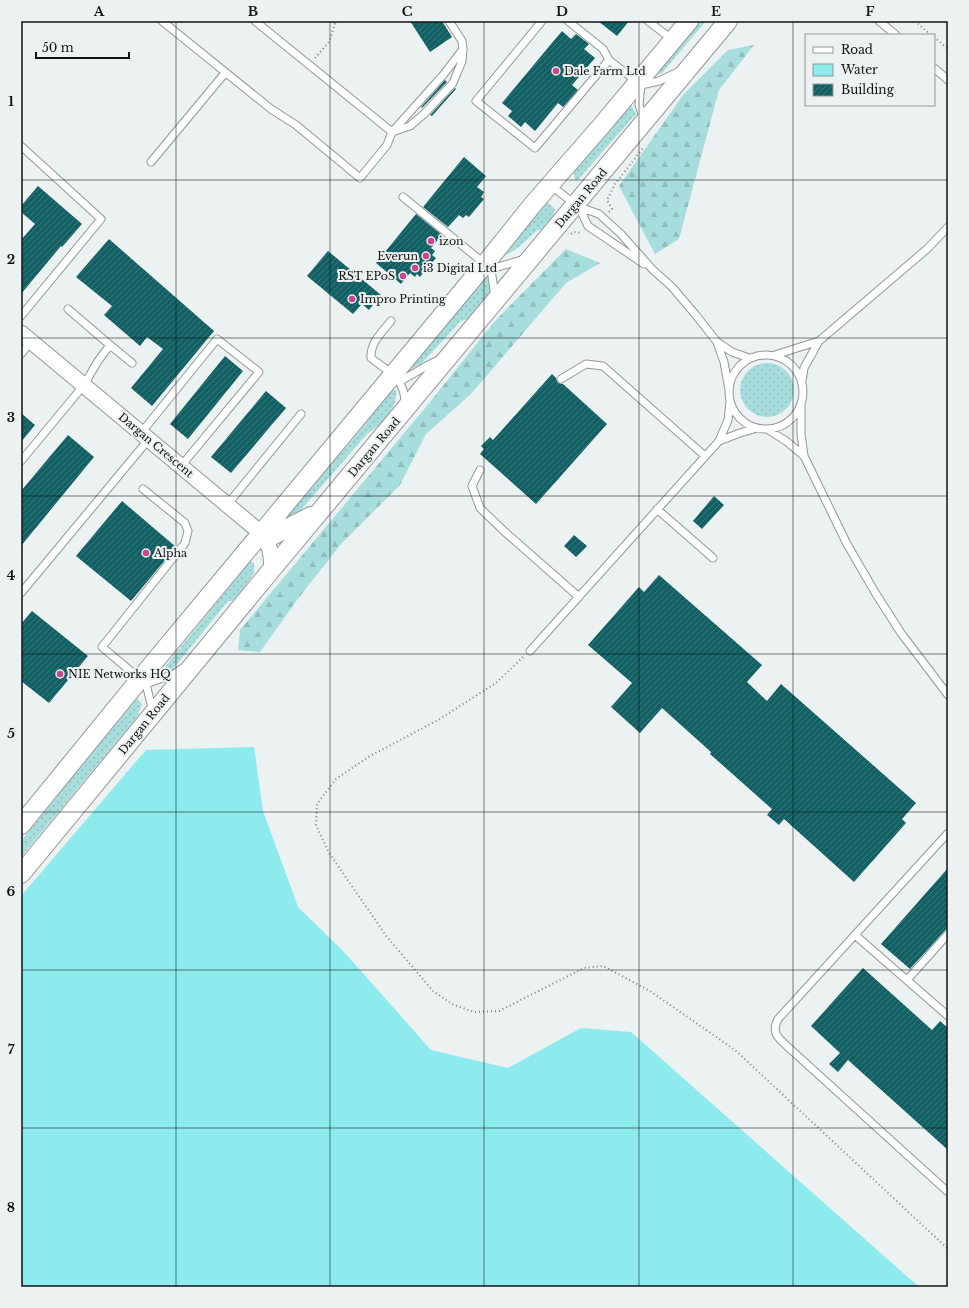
<svg xmlns="http://www.w3.org/2000/svg" width="969" height="1308" font-family="'Libre Baskerville',serif">
<defs>
<pattern id="grass-dots" width="8" height="8" patternUnits="userSpaceOnUse"><rect width="8" height="8" fill="#a8ddde"/><path d="M2 2h.1M6 6h.1" fill="none" stroke="#90bdbd" stroke-width="1.8" stroke-linecap="round"/></pattern>
<pattern id="forest-firs" width="22" height="20" patternUnits="userSpaceOnUse"><rect width="22" height="20" fill="#a8ddde"/><path d="M5 1l3.5 6h-7zM16 11l3.5 6h-7z" fill="#90bdbd"/></pattern>
<pattern id="building-hatch" width="6" height="6" patternUnits="userSpaceOnUse"><rect width="6" height="6" fill="#116063"/><path d="M-1 1l2-2M0 6l6-6M5 7l2-2" fill="none" stroke="#3b7678"/></pattern>
</defs>
<rect width="100%" height="100%" fill="#ecf1f1"/>
<!-- grass -->
<path fill="url(#grass-dots)" d="M697,21H706L661,74L654,73Z
M630,103L636,114L576,182L573,170Z
M547,202L555,209L553,217L541,230H537C525,242 516,251 500,258Z
M486,276L490,279L489,293L467,319L461,321L421,364L409,369Z
M740 390a27 27 0 1 1 54 0a27 27 0 1 1-54 0Z
M392,388L397,391C396,396 395,403 393,407C387,418 377,428 367,434L293,519L284,520L364,426Z
M250,561L254,563V573L239,594L232,601H228L169,674L160,673Z
M137,698L142,704L137,717L21,857V841Z"/>
<!-- forest -->
<path fill="url(#forest-firs)" d="M754,45L719,90L679,239L655,254L619,186L683,95L728,50Z
M566,249L600,263L566,283L471,394L426,434L400,485L341,544L297,600L260,652L238,650L240,630L430,402L495,321Z"/>
<!-- water -->
<path fill="#8deaed" d="M254,747L263,811L298,907L345,953L431,1050L508,1068L581,1028L631,1032L919,1287H21V896L146,750Z"/>
<!-- building -->
<path fill="url(#building-hatch)" d="M410,21H442L452,37L430,52Z
M598,21H629L617,36Z
M562,31L571,39L576,34L589,44L584,49L595,58L572,85L578,90L563,107L558,103L535,131L525,122L521,127L508,116L512,111L502,103Z
M445,80L447,82L422,108L421,107Z
M455,88L456,89L432,116L430,115Z
M464,157L486,176L477,187L484,192L481,197L484,199L469,217L466,215L463,218L459,215L448,227L423,207Z
M38,186L82,224L62,247L61,246L21,294V240L35,224L21,212V206Z
M416,214L442,235L431,248L435,251L432,255L436,258L420,277L417,274L415,277L410,273L401,284L376,263Z
M109,239L214,331L152,406L131,388L163,349L147,337L140,346L104,315L112,306L76,277Z
M328,251L381,295L369,310L362,304L353,314L307,276Z
M225,356L243,371L188,439L170,424Z
M552,374L556,378L558,383L563,384L607,424L536,504L480,454L484,449L481,446L490,437L493,440Z
M266,391L286,408L231,473L211,457Z
M21,413L35,425L21,442Z
M68,435L94,457L21,546V491Z
M714,496L724,505L702,529L693,521Z
M122,501L176,547L131,601L76,556Z
M574,535L587,546L576,557L564,546Z
M659,575L762,665L747,682L767,701L781,684L916,803L902,819L906,823L854,882L784,819L779,825L767,815L772,809L710,754L711,752L662,708L640,733L611,707L632,683L588,645L639,587L644,592Z
M32,611L88,656L49,703L21,681V624Z
M948,868V927L910,969L881,944Z
M863,968L932,1030L940,1021L948,1028V1150L848,1060L838,1072L829,1064L840,1053L811,1026Z"/>
<g fill="none" stroke-linecap="round" stroke-linejoin="round">
<!-- service casing -->
<g stroke="#939797" stroke-width="9">
<path id="service" d="M162,21L271,109L296,125L360,178L387,145L392,132L444,74L463,49
M255,21L392,132
M542,21L476,101L535,148L609,60
M568,21L603,49L609,60L641,85L659,81L680,71
M648,21L673,40
M879,21L896,35
M934,68L948,80
M641,85L639,105L644,120
M392,132L410,126L425,113L453,83L462,61L463,49L462,41L449,21
M21,146L101,219L21,316
M151,162L225,73
M550,185L579,207L599,214L621,234L652,269L672,287L695,314L717,342L724,362L729,390
M403,197L491,269L495,297
M579,207L588,226L644,264
M491,269L525,259
M391,321C382,332 370,343 371,358C388,371 406,380 405,404
M717,342L732,352L749,358
M110,345L132,363
M21,354L31,341
M729 392a37 37 0 1 1 74 0a37 37 0 1 1-74 0Z
M775,355L819,341
M561,379L586,364L603,366L705,456
M400,381C414,374 426,365 441,359
M802,381L804,368L819,341L927,249L948,227
M801,405V434L804,456L847,544L876,594L901,633L948,695
M767,429L786,441L804,456
M141,433L217,339L259,372L181,466
M719,441L740,433L757,428
M21,461L84,385L98,361L110,345L68,309
M480,470L472,486L480,508L505,532L579,597
M143,489L185,523L188,531L185,543L102,647L146,684L153,712
M227,505L301,414
M657,509L713,558
M21,593L149,439
M530,651L719,441L728,420L730,401
M146,684L174,674L181,669
M948,833L778,1019C771,1033 778,1038 788,1047L948,1192
M855,935L948,1016
M907,980L948,934"/>
</g>
<!-- minor casing -->
<g stroke="#939797" stroke-width="17">
<path id="minor" d="M21,333L261,533C271,545 271,554 272,569"/>
</g>
<!-- tertiary casing -->
<g stroke="#939797" stroke-width="20">
<path id="tertiary" d="M266,539L311,516
M21,825L140,679L485,264L534,203L602,125L689,21
M21,874L272,569L728,21"/>
</g>
<!-- path -->
<path stroke="#7d8080" stroke-width="2" stroke-dasharray="1 3" stroke-linecap="butt" d="M915,21L931,35
M934,37L948,49
M315,58L329,42L336,21
M609,212L612,209L607,200L615,184L644,147
M571,234L574,232L582,233
M523,657L496,683L438,720L370,756L336,779L317,804L316,825L329,853L387,937L433,991L452,1004L474,1012L499,1011L584,968L603,966L650,991L735,1050L948,1249"/>
<!-- service -->
<use href="#service" stroke="#fff" stroke-width="7"/>
<!-- minor -->
<use href="#minor" stroke="#fff" stroke-width="15"/>
<!-- tertiary -->
<use href="#tertiary" stroke="#fff" stroke-width="18"/>
</g>
<!-- grid -->
<path fill="none" stroke="#111212" stroke-width="1" stroke-opacity="0.55" d="M176,21V1287M330,21V1287M484,21V1287M639,21V1287M793,21V1287M21,180H948M21,338H948M21,496H948M21,654H948M21,812H948M21,970H948M21,1128H948"/>
<!-- markers -->
<g fill="#c7468f" stroke="#ecf1f1" stroke-width="1.5">
<circle cx="556" cy="71" r="4"/>
<circle cx="431" cy="241" r="4"/>
<circle cx="426" cy="256" r="4"/>
<circle cx="415" cy="268" r="4"/>
<circle cx="403" cy="276" r="4"/>
<circle cx="352" cy="299" r="4"/>
<circle cx="146" cy="553" r="4"/>
<circle cx="60" cy="674" r="4"/>
</g>
<g text-anchor="middle" stroke-width="4" stroke-linejoin="round" paint-order="stroke">
<!-- poi labels -->
<g font-size="11" fill="#111212" stroke="#ecf1f1" text-anchor="start">
<text x="564" y="75">Dale Farm Ltd</text>
<text x="439" y="245">izon</text>
<text x="418" y="260" text-anchor="end">Everun</text>
<text x="423" y="272">i3 Digital Ltd</text>
<text x="395" y="280" text-anchor="end">RST EPoS</text>
<text x="360" y="303">Impro Printing</text>
<text x="154" y="557">Alpha</text>
<text x="68" y="678">NIE Networks HQ</text>
</g>
<!-- street labels -->
<g font-size="11" fill="#111212" stroke="#ecf1f1">
<text transform="translate(581 198) rotate(-50)" y="4">Dargan Road</text>
<text transform="translate(156 445) rotate(40)" y="4">Dargan Crescent</text>
<text transform="translate(374 447) rotate(-50)" y="4">Dargan Road</text>
<text transform="translate(144 724) rotate(-51)" y="4">Dargan Road</text>
</g>
</g>
<!-- border -->
<rect width="969" height="1308" fill="none" stroke="#ecf1f1" stroke-width="44"/>
<!-- legend -->
<rect x="805" y="34" width="130" height="72" fill="#ecf1f1" stroke="#949898"/>
<rect x="813" y="47" width="20" height="6" fill="#ffffff" stroke="#949898"/>
<text x="841" y="54" font-size="12" fill="#111212">Road</text>
<rect x="813" y="64" width="20" height="12" fill="#8deaed" stroke="#949898"/>
<text x="841" y="74" font-size="12" fill="#111212">Water</text>
<rect x="813" y="84" width="20" height="12" fill="url(#building-hatch)" stroke="#949898"/>
<text x="841" y="94" font-size="12" fill="#111212">Building</text>
<!-- scale -->
<path d="M36 52v6h93v-6" fill="none" stroke="#111212" stroke-width="2"/>
<text x="42" y="52" font-size="12" fill="#111212" stroke="#ecf1f1" stroke-width="3" paint-order="stroke">50 m</text>
<rect x="22" y="22" width="925" height="1264" fill="none" stroke="#111212" stroke-width="1.5"/>
<g font-size="13" text-anchor="middle" font-weight="bold" fill="#111212">
<text x="99" y="16">A</text>
<text x="253" y="16">B</text>
<text x="407" y="16">C</text>
<text x="562" y="16">D</text>
<text x="716" y="16">E</text>
<text x="870" y="16">F</text>
<text x="11" y="106">1</text>
<text x="11" y="264">2</text>
<text x="11" y="422">3</text>
<text x="11" y="580">4</text>
<text x="11" y="738">5</text>
<text x="11" y="896">6</text>
<text x="11" y="1054">7</text>
<text x="11" y="1212">8</text>
</g>
</svg>
